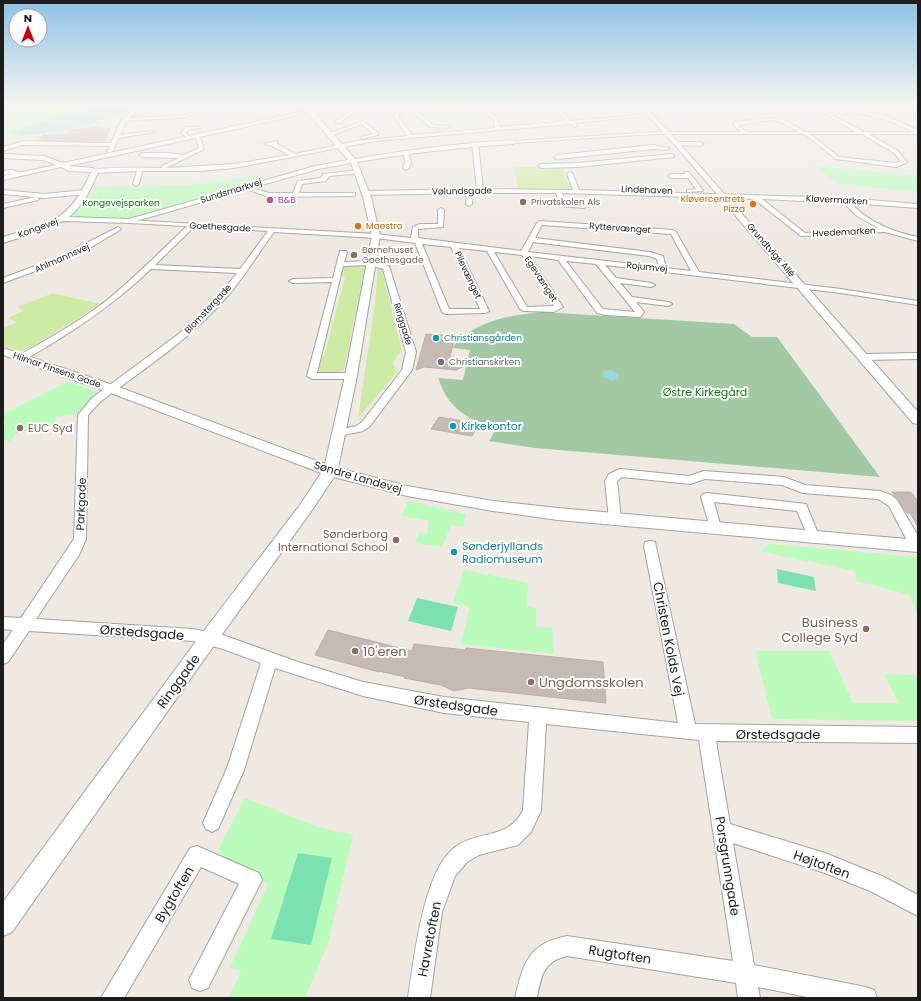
<svg xmlns="http://www.w3.org/2000/svg" width="921" height="1001" font-family="Poppins,sans-serif">
<rect width="100%" height="100%" fill="#eee9e1"/>
<!-- grass -->
<path fill="#cdeba4" d="M858,104H886L918,118V121L888,108H872L869,111L863,110L865,107Z
M514,167H562L571,190L518,189Z
M348,265L365,266L344,370C339,373 318,376 317,367C316,364 318,360 319,357H324L345,277L340,276L342,267Z
M378,266L381,268L402,351L397,355L393,363L397,372L358,418L375,303Z
M52,293L100,304L28,349L20,351L3,345V328L17,322L8,318L23,311L17,307C29,302 41,299 52,293Z"/>
<!-- cemetery -->
<path fill="#a2c8a4" d="M542,312L734,324L752,337H777L880,477L535,448L489,441L495,431C466,415 450,412 438,378L463,380L470,350L453,348C454,344 457,342 461,339C482,319 514,315 542,312Z"/>
<!-- park -->
<path fill="#bbfbbb" d="M88,104H142L104,124L12,139L3,135V116L27,107L41,105L74,109Z
M448,110L464,111L478,124L457,120L433,121L428,116H425L423,112Z
M814,166L918,176V192L838,184Z
M260,176L267,178L122,221L72,217L71,216L86,199L95,187L185,185Z
M68,382L98,392L84,405L78,414L56,417L54,424L18,432L9,442L3,438V425L7,422L3,421V414Z
M408,501L466,514L463,527L451,525L442,547L415,543L419,533L427,534L429,521L402,516Z
M770,544L918,557V617L910,595L857,581L855,571L760,551Z
M464,570L528,583L527,606L536,608V626L552,628L554,654L461,644L470,607L453,603Z
M755,651H829L853,703H899L884,674L918,675V721L773,719L771,714Z
M245,798L317,827L353,835L328,943L305,998H229L241,971L230,968L268,884L221,857L219,848Z"/>
<!-- pitch -->
<path fill="#7ce1b1" d="M777,569L814,577L816,591L778,583Z
M417,598L458,607L451,631L408,621Z
M298,853L332,858L311,945L271,939Z"/>
<!-- water -->
<path fill="#a0d5de" d="M109,104L135,105C124,117 102,118 89,125L32,135L12,134L14,132L83,109Z
M612,370L619,374V379L612,381L602,376L604,371Z"/>
<!-- building -->
<path fill="#c6bab4" stroke="#c0aea3" d="M102,127L101,128L102,129L110,128L104,142L39,140L43,135H67L70,130Z
M426,334L455,336L450,357L458,358L467,365L456,370L424,367L416,370Z
M439,417L475,423L474,427L476,428L472,436L431,429Z
M892,492H911L918,502V527L910,513H907Z
M328,630L412,651L414,644L465,650L466,648L603,662L606,703L468,688L454,691L441,685L404,678L405,677L379,671V672L315,655Z"/>
<g fill="none" stroke-linecap="round" stroke-linejoin="round">
<!-- minor casing -->
<g stroke="#a3a3a3" stroke-width="2">
<path id="minor" d="M9,104H16L3,108V106Z
M142,104H147L129,118L187,115L190,113L192,114L188,117L126,121L120,135L153,131L155,132L118,138L113,151L110,153L107,151L110,146L21,145L3,151V147L24,141L91,143H111L122,119Z
M355,104H359V108L340,123H336V121L355,107Z
M374,104L400,110L411,107L447,104L415,109L433,125L450,126L448,128L430,127L410,110L399,113L398,116L412,135L495,128L494,120L476,104H481L498,119L500,127L567,121L549,104H554L572,121L652,114L654,115L575,123L577,126L575,127L570,124L375,141L234,168L199,171H142L139,184L136,186L133,184L137,171L95,173L92,171C101,166 149,168 162,168V166L179,158L142,157L139,155L142,153H169L184,155L199,148L195,135L197,134L199,135L204,149L166,168L234,164L289,155L272,146L264,144L276,141L278,142L277,144L295,154L357,141L407,136L394,116L395,111L374,106Z
M904,104H910L918,107V110Z
M855,110L884,115L918,130V134H869L898,151L907,162L906,163L896,167L836,159L804,134H655L513,143L511,142L513,141L655,132H741L734,125V122L770,118L784,120L806,132H856L827,115L836,111ZM838,113C869,112 887,119 914,132H864L832,115ZM770,120L781,122L799,132H746L738,125ZM810,134H862L894,153L901,161L896,163L839,157Z
M363,121L378,133V135L362,139V137L373,134L362,124L332,135L328,134Z
M186,127H198L200,128L189,129L186,133L190,137L188,138L181,133Z
M475,142L478,144L483,189L573,190L567,174L570,172L573,174L579,190L845,198L918,204V208L851,203C868,222 893,232 918,237V241L885,232L801,236L754,199L562,193L565,203L586,205L587,206L584,208L560,206L556,193H473L472,204L469,206L466,204L467,193L366,195L363,193L366,191L477,189L472,144ZM762,199L844,203L857,216L878,228L805,233Z
M677,142H701L704,144L701,146L675,145L674,144Z
M653,145L670,148L667,150L653,149L557,159L554,157L557,155Z
M403,151L408,152L411,162L409,168L406,170L403,168L405,162Z
M672,154L674,155V157L578,167L541,168L538,166L541,164L578,163Z
M359,170L361,171V173L329,176L326,181L302,184L299,193H355V195L353,196L269,197L240,187L243,185L269,193H293L298,181L321,178L323,174Z
M3,171L13,170L22,174L19,176L13,174L3,175Z
M685,172H689L703,190L702,191L687,192V190L696,189L688,178H671L668,176L671,174H685Z
M3,190L44,194L85,190L88,192L85,194L44,198L3,194Z
M36,197L39,199L38,200L3,208V204Z
M441,208L444,210L443,227L418,229V238L521,251L537,223L540,221L673,230L676,232L699,272L841,289L918,301V305L841,293L605,265L616,278L651,283L655,285L651,287L620,283L632,297L668,302L672,304L668,306L636,302L644,312L640,317L605,315L597,313L558,260L530,256L563,307L554,312L524,311L520,309L487,251L459,248L489,311L485,313L446,314L442,312L415,243L376,238L274,232C257,255 243,279 224,300C189,340 142,370 100,402L88,415L86,539L79,555L36,619L193,629L223,635L298,662L363,682L444,697L678,723L644,546L645,542L650,541L655,542L695,724L918,727V743L716,741L730,824L825,853L884,877L918,895V916L870,891L825,873L733,843L754,965L866,987L874,990L877,998H812L758,987L760,998H738L736,983L567,956C543,961 541,977 537,998H515C523,963 529,943 567,936L733,961L699,740L546,724L541,811L538,817L531,832L518,845L479,855L467,862L455,876L442,912L430,998H408C414,960 423,872 454,848C478,829 508,841 523,810L529,722L444,713L363,696L275,668L244,770L218,829L212,832L206,829L203,823L227,768L261,663L223,649L193,641L29,631L8,662L3,664V644L13,630L3,629V617L21,618L74,539L78,415L92,398L180,333L219,296L237,273L151,269C112,306 70,334 24,360H18L16,358L18,356C48,339 78,322 106,301C134,278 160,252 187,226L129,223L127,222V220L376,234L411,238L413,227L420,224H438V210ZM542,225L671,234L691,271L666,268L663,256L650,252L535,238ZM194,227L268,231L240,269L155,265ZM533,242L649,256L657,259L659,267L528,252ZM422,244L451,247L480,309H449ZM494,252L522,255L554,306L527,307ZM566,261L596,264L635,312L603,309Z
M118,227L121,229L120,230L93,246L65,260L3,283V278L59,257Z
M340,251H346L347,253L344,262L370,261L389,266L416,352L412,370L370,426L363,431L339,436L335,435L334,433L335,431L356,426L362,422L402,370L406,352L383,269L370,265L343,266L317,373H351L356,376L351,379H312L307,376L332,282L293,283L289,281L293,279L333,278Z
M918,353V359L864,360L859,357L864,354Z
M620,469L689,476L704,471L784,477L805,485L880,491L891,495L897,500L918,536V551L912,550L889,506L878,499L803,493L782,485L705,479L690,484L622,477L617,481L621,519L619,522L615,524L611,522L609,519L605,481L609,474Z
M707,493L806,504L819,536L817,539L813,541L809,539L797,511L714,502L721,528L719,531L715,533L711,531L701,497L703,494Z
M197,846L259,873L262,880L208,988L200,991L192,988L189,980L239,884L201,867L124,998H101L190,848Z"/>
</g>
<!-- tertiary casing -->
<g stroke="#a3a3a3" stroke-width="2">
<path id="tertiary" d="M287,104L310,110L335,104H346L314,112L355,159C407,150 460,143 513,140L516,142L513,144C461,147 409,153 357,162L371,197L380,236L357,376L338,468L407,486L493,501L558,508L918,540V552L558,520L493,511L407,496L334,477L310,513L215,644L12,932L3,936V902L203,632L300,505L321,473L108,392L3,355V348L116,386L325,464L345,376L372,236L363,197L351,163L318,169L129,223L63,221L38,232L3,243V237C51,223 70,221 91,172L69,171L61,167L3,180V176L56,165L43,160L3,158V154L44,156L63,163L305,111L287,106ZM308,113L348,160L315,166L129,219L69,217C84,204 91,189 98,172L93,168L68,166Z
M637,104H643L679,143L918,412V424L913,423L675,145Z"/>
</g>
<!-- minor -->
<use href="#minor" fill="#fff" fill-rule="evenodd"/>
<!-- tertiary -->
<use href="#tertiary" fill="#fff" fill-rule="evenodd"/>
</g>
<!-- sky -->
<linearGradient id="sky" x2="0" y2="1"><stop stop-color="#8bc1e4"/><stop offset="0.43" stop-color="#f7f5f2"/><stop offset="1" stop-color="#f7f5f2" stop-opacity="0"/></linearGradient>
<rect width="921" height="244" fill="url(#sky)"/>
<!-- markers -->
<circle fill="#d1479c" stroke="#fff" stroke-width="1.5" cx="270" cy="200" r="4"/>
<g fill="#8d6e63" stroke="#fff" stroke-width="1.5">
<circle cx="523" cy="202" r="4"/>
<circle cx="354" cy="255" r="4"/>
<circle cx="20" cy="428" r="4"/>
<circle cx="396" cy="540" r="4"/>
<circle cx="866" cy="629" r="4"/>
<circle cx="355" cy="651" r="4"/>
<circle cx="531" cy="682" r="4"/>
</g>
<g fill="#e8710a" stroke="#fff" stroke-width="1.5">
<circle cx="753" cy="204" r="4"/>
<circle cx="358" cy="226" r="4"/>
</g>
<g fill="#0f9aa8" stroke="#fff" stroke-width="1.5">
<circle cx="436" cy="338" r="4"/>
<circle cx="453" cy="426" r="4"/>
<circle cx="454" cy="552" r="4"/>
</g>
<circle fill="#6b7280" stroke="#fff" stroke-width="1.5" cx="441" cy="362" r="4"/>
<g text-anchor="middle" stroke-width="4" stroke-linejoin="round" paint-order="stroke">
<!-- far-street labels -->
<g font-size="9" fill="#1c1c1c" stroke="#fff">
<text transform="translate(647 190) rotate(2)" y="3">Lindehaven</text>
<text transform="translate(231 191) rotate(-17)" y="3">Sundsmarkvej</text>
<text transform="translate(462 191) rotate(-1)" y="3">Vølundsgade</text>
<text transform="translate(837 200) rotate(3)" y="3">Kløvermarken</text>
<text transform="translate(220 227) rotate(3)" y="3">Goethesgade</text>
<text transform="translate(38 228) rotate(-20)" y="3">Kongevej</text>
<text transform="translate(620 228) rotate(4)" y="3">Ryttervænget</text>
<text transform="translate(844 232) rotate(-3)" y="3">Hvedemarken</text>
<text transform="translate(771 250) rotate(49)" y="3">Grundtvigs Allé</text>
<text transform="translate(62 258) rotate(-24)" y="3">Ahlmannsvej</text>
<text transform="translate(647 267) rotate(6)" y="3">Rojumvej</text>
<text transform="translate(468 275) rotate(65)" y="3">Pilevænget</text>
<text transform="translate(541 279) rotate(57)" y="3">Egevænget</text>
<text transform="translate(208 309) rotate(-47)" y="3">Blomstergade</text>
<text transform="translate(403 324) rotate(73)" y="3">Ringgade</text>
<text transform="translate(57 370) rotate(19)" y="3">Hilmar Finsens Gade</text>
</g>
<!-- far-food labels -->
<g font-size="9" fill="#c56008" stroke="#fff" text-anchor="end">
<text x="745" y="202">Kløvercentrets<tspan x="745" dy="10">Pizza</tspan></text>
<text x="366" y="229" text-anchor="start">Maestro</text>
</g>
<!-- far-hotel labels -->
<g font-size="9" fill="#b23c85" stroke="#fff" text-anchor="start">
<text x="278" y="203">B&amp;B</text>
</g>
<!-- far-education labels -->
<g font-size="9" fill="#785e54" stroke="#fff" text-anchor="start">
<text x="531" y="205">Privatskolen Als</text>
<text x="362" y="253">Børnehuset<tspan x="362" dy="10">Goethesgade</tspan></text>
</g>
<!-- far-park labels -->
<g font-size="9" fill="#087d08" stroke="#fff">
<text x="121" y="206">Kongevejsparken</text>
</g>
<!-- far-culture labels -->
<g font-size="9" fill="#0d838f" stroke="#fff" text-anchor="start">
<text x="444" y="341">Christiansgården</text>
</g>
<!-- far-worship labels -->
<g font-size="9" fill="#5b616d" stroke="#fff" text-anchor="start">
<text x="449" y="365">Christianskirken</text>
</g>
<!-- park labels -->
<g font-size="11" fill="#087d08" stroke="#fff">
<text x="705" y="396">Østre Kirkegård</text>
</g>
<!-- culture labels -->
<g font-size="11" fill="#0d838f" stroke="#fff" text-anchor="start">
<text x="461" y="430">Kirkekontor</text>
<text x="462" y="550">Sønderjyllands<tspan x="462" dy="13">Radiomuseum</tspan></text>
</g>
<!-- education labels -->
<g font-size="11" fill="#785e54" stroke="#fff" text-anchor="start">
<text x="28" y="432">EUC Syd</text>
<text x="388" y="538" text-anchor="end">Sønderborg<tspan x="388" dy="13">International School</tspan></text>
</g>
<!-- street labels -->
<g font-size="11" fill="#1c1c1c" stroke="#fff">
<text transform="translate(358 477) rotate(16)" y="4">Søndre Landevej</text>
<text transform="translate(81 504) rotate(-88)" y="4">Parkgade</text>
</g>
<!-- near-education labels -->
<g font-size="13" fill="#785e54" stroke="#fff" text-anchor="start">
<text x="858" y="627" text-anchor="end">Business<tspan x="858" dy="15">College Syd</tspan></text>
<text x="363" y="656">10'eren</text>
<text x="539" y="687">Ungdomsskolen</text>
</g>
<!-- near-street labels -->
<g font-size="13" fill="#1c1c1c" stroke="#fff">
<text transform="translate(142 632) rotate(4)" y="5">Ørstedsgade</text>
<text transform="translate(669 639) rotate(79)" y="5">Christen Kolds Vej</text>
<text transform="translate(178 681) rotate(-54)" y="5">Ringgade</text>
<text transform="translate(456 705) rotate(8)" y="5">Ørstedsgade</text>
<text x="778" y="739">Ørstedsgade</text>
<text transform="translate(822 864) rotate(20)" y="5">Højtoften</text>
<text transform="translate(728 866) rotate(81)" y="5">Porsgrunngade</text>
<text transform="translate(174 894) rotate(-59)" y="5">Bygtoften</text>
<text transform="translate(429 939) rotate(-79)" y="5">Havretoften</text>
<text transform="translate(620 954) rotate(9)" y="5">Rugtoften</text>
</g>
</g>
<!-- border -->
<rect width="921" height="1001" fill="none" stroke="#1c1c1c" stroke-width="8"/>
<!-- north arrow -->
<g transform="translate(28 28)"><circle r="19" fill="#ffffff" stroke="#a4a4a4"/>
<path d="M0-3L7 15L0 10L-7 15Z" fill="#c80010"/>
<text y="-6" font-size="11" font-weight="bold" text-anchor="middle" fill="#1c1c1c">N</text>
</g>
</svg>
